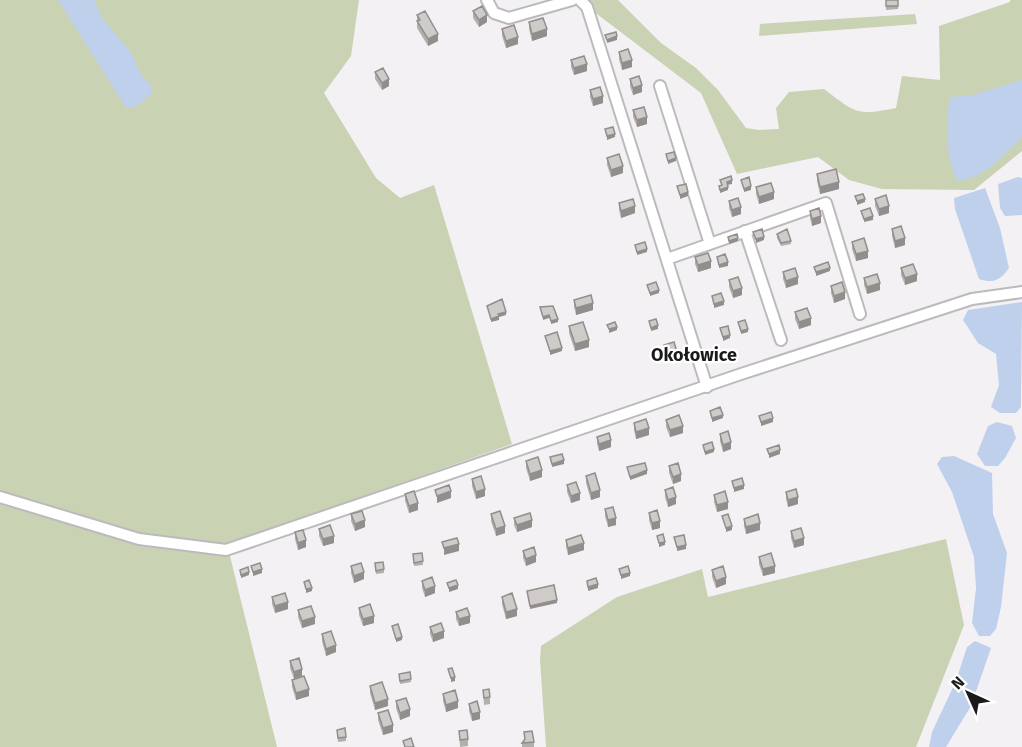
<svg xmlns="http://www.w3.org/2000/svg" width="1022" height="747" font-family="'Fira Sans',sans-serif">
<rect width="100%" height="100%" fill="#f3f1f4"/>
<!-- green -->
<path fill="#c9d2b2" d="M0,0H359L351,56L324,93L376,178L400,198L434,185L512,444L227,544L277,747H0Z
M587,0H618L661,43L696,68L718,90L746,128L759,130L779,129L776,108L789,92L824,89C856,113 856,116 896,108L902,76L940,80L939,26L1010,2V0H1022V151L974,190L882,189L849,180L818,157L737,174L701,93L593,11Z
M915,14L917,24L759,36L760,24Z
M946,539L964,625L916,747H546L540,660L541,646L617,597L702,569L708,597Z"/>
<!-- water -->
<path fill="#bfd0ec" d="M58,0H94L103,19L130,51L142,76L151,86V94L135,107L126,108Z
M1022,80V137C1004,155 985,178 958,181C946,165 945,117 950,97L972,95Z
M1018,177L1022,178V215L1005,216L1000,208L998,184Z
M985,188L1000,228L1009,268C1001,280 993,284 979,279L955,209L954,198Z
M1022,302L1021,407L1016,413H1000L991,407L999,385L996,354L978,343L963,320L968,310Z
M997,422L1012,426L1016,438L1005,458L998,466H985L977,454L988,426Z
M954,456L992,473L993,514L1007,553L1001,607L996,629L990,636H979L972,623L976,588L974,557L952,492L937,464L942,457Z
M975,641L991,648L971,706L946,747H929L932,732L956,681L967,647Z"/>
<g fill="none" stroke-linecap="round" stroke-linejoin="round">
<!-- minor casing -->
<g stroke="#bcbabd" stroke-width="14">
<path id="minor" d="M487,0L494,13L509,18L572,0
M580,0L587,7L707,387
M660,86L710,244
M745,231L781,340
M667,259L826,203L860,314
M0,497L139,539L226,550L741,374L972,299L1022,292"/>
</g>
<!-- minor -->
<use href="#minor" stroke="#fff" stroke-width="10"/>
</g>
<!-- wall -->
<path fill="#b2afad" d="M886,0H898V9L886,10Z
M473,11L487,22L479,27L473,18Z
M417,15L438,41L428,46L417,28Z
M529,22L547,36L532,41L529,29Z
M502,29L518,44L506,48L502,36Z
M619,52L632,67L622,70L619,59Z
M571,60L587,71L574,75L571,67Z
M375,72L389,86L382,90L375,79Z
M630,79L642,92L633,95L630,86Z
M590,90L603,103L593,106L590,97Z
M633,110L647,124L637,127L633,117Z
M607,158L623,173L611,177L607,165Z
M817,174L839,189L820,194L817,181Z
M756,187L774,199L759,204L756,194Z
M875,199L889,213L879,216L875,206Z
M729,201L741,214L732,217L729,208Z
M619,203L635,213L621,218L619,210Z
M810,211L821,223L812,226L810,218Z
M892,229L905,245L895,248L892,236Z
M777,234L791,241V244L781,246L777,238Z
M852,242L868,258L856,261L852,249Z
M695,257L711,268L698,272L695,264Z
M901,268L917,281L905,285L901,275Z
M783,272L798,284L786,288L783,279Z
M864,278L880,290L867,294L864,285Z
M729,280L742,295L733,298L729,287Z
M831,286L845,299L834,303L831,293Z
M574,300L593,310L576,315L574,307Z
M795,312L811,325L799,329L795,319Z
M569,326L589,347L575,351L569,333Z
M664,345L677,359L667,362L664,352Z
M666,420L683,433L670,437L666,427Z
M634,423L649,435L636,439L634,430Z
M720,434L731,449L723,452L720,441Z
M597,437L611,447L599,451L597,444Z
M526,461L542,477L530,481L526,468Z
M669,466L681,481L673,484L669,473Z
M586,476L600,497L591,500L586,483Z
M472,479L485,496L476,499L472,486Z
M567,485L580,500L571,503L567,492Z
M665,490L676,504L668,507L665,497Z
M786,492L798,504L788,507L786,499Z
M405,494L418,510L409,513L405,501Z
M714,495L728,509L717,512L714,502Z
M605,509L616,525L608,527L605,516Z
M649,513L660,528L652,530L649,520Z
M351,514L365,527L355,531L351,521Z
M491,514L505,533L496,536L491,521Z
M514,518L532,527L517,532L514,525Z
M744,519L760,530L746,534L744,526Z
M319,529L334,543L323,546L319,536Z
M791,531L804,545L794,548L791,538Z
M295,532L306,547L298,550L295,539Z
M566,540L584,550L568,555L566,547Z
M523,551L536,562L526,566L523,558Z
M413,554L423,561V565L414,566Z
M759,557L775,573L763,576L759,564Z
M375,563L384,569V573L376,574Z
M351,566L364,579L354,583L351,573Z
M712,570L726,584L716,588L712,577Z
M422,581L435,593L425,597L422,588Z
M272,597L288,609L275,613L272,604Z
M502,597L517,616L506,619L502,604Z
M359,608L374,623L363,626L359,615Z
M298,610L315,624L302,628L298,617Z
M456,612L470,623L459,626L456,619Z
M430,627L444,638L433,642L430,634Z
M322,634L336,652L326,656L322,641Z
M299,658L294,679L290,668V661Z
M399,674L411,679V682L400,684Z
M292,680L309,696L296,700L292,687Z
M370,686L388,706L375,710L370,693Z
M483,690L490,697V704L484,705Z
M443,694L458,708L446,712L443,701Z
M396,701L410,716L400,720L396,708Z
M469,704L480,719L472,721L469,711Z
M378,713L393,732L383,735L378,720Z
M337,730L346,737V741L338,742Z
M459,731L468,739V746L460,747Z
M524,732L534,742V747H522V743L524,740Z"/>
<!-- shaded-wall -->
<path fill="#918e8d" d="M487,15V22L479,27V20Z
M547,29V36L532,41V34Z
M438,34V41L428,46V39Z
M617,36V40L607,43V40Z
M518,37V44L506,48V41Z
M632,60V67L622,70V63Z
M587,64V71L574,75V68Z
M389,79V86L382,90V83Z
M642,85V92L633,95V88Z
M603,96V103L593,106V99Z
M647,117V124L637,127V120Z
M615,134V137L607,140V136Z
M676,158V161L668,164V161Z
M623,166V173L611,177V170Z
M732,180V184L727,185V182Z
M839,182V189L820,194V187Z
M751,186V190L744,192V189Z
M728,187V190L720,193V190Z
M688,192V196L680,199V195Z
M774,192V199L759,204V197Z
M865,199V202L857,205V201Z
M635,206V213L621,218V211Z
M889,206V213L879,216V209Z
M741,207V214L732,217V210Z
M821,216V223L812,226V219Z
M873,216V220L864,222V219Z
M764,237V240L756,243V239Z
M738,238V241L729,244V241Z
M905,238V245L895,248V241Z
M647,249V252L637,255V252Z
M868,251V258L856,261V254Z
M711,261V268L698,272V265Z
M728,262V266L719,268V265Z
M830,268V271L816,276V272Z
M917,274V281L905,285V278Z
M798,277V284L786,288V281Z
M880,283V290L867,294V287Z
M742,288V295L733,298V291Z
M659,290V293L650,296V293Z
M845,292V299L834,303V296Z
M724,301V305L714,308V304Z
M593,303V310L576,315V308Z
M506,312V315L499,317V320L491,322V319L498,314Z
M549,315V318L543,320V317Z
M811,318V325L799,329V322Z
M558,319V322L551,324V321Z
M658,325V329L651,331V328Z
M617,327V330L609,333V329Z
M748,329V332L741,334V331Z
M730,335V338L723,341V337Z
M589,340V347L575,351V344Z
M562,348V351L550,355V351Z
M677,352V359L667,362V355Z
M723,415V418L712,422V418Z
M773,418V422L761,426V422Z
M683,426V433L670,437V430Z
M649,428V435L636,439V432Z
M611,440V447L599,451V444Z
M731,442V449L723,452V445Z
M714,449V452L705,455V452Z
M780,450V454L769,458V454Z
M564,460V464L552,467V464Z
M542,470V477L530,481V474Z
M647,470V474L630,480V477Z
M681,474V481L673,484V477Z
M744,485V489L734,492V488Z
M485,489V496L476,499V492Z
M600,490V497L591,500V493Z
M451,491V498L437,503V496Z
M580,493V500L571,503V496Z
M676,497V504L668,507V500Z
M798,497V504L788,507V500Z
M728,502V509L717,512V505Z
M418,503V510L409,513V506Z
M616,518V525L608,527V520Z
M365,520V527L355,531V524Z
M532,520V527L517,532V525Z
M660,521V528L652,530V523Z
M760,523V530L746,534V527Z
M505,526V533L496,536V529Z
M732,526V530L726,532V528Z
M334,536V543L323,546V539Z
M804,538V545L794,548V541Z
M306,540V547L298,550V543Z
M665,542V545L659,547V543Z
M584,543V550L568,555V548Z
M459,544V551L444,555V548Z
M686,545V549L677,551V547Z
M536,555V562L526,566V559Z
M775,566V573L763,576V569Z
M262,569V573L253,576V572Z
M249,572V575L241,578V575Z
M364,572V579L354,583V576Z
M630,573V576L621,579V575Z
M726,577V584L716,588V581Z
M598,584V588L588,591V587Z
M458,585V589L449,592V588Z
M435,586V593L425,597V590Z
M312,588V591L306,593V589Z
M557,600V603L530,609V606Z
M288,602V609L275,613V606Z
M517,609V616L506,619V612Z
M374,616V623L363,626V619Z
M470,616V623L459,626V619Z
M315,617V624L302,628V621Z
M444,631V638L433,642V635Z
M402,637V640L396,642V639Z
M336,645V652L326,656V649Z
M302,669V676L294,679V672Z
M455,677V681L451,682V678Z
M309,689V696L296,700V693Z
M388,699V706L375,710V703Z
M458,701V708L446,712V705Z
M410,709V716L400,720V713Z
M480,712V719L472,721V714Z
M393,725V732L383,735V728Z"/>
<!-- building -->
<path fill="#cfcbc9" stroke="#918e8d" stroke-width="1.5" d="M886,0H898V6H886Z
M482,6L487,15L479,20L473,11Z
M425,11L438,34L428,39L417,21L420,20L417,15Z
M543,18L547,29L532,34L529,22Z
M514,25L518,37L506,41L502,29Z
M616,32L617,36L607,40L605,35Z
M628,49L632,60L622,63L619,52Z
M584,56L587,64L574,68L571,60Z
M383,68L389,79L382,83L375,72Z
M639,76L642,85L633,88L630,79Z
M600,87L603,96L593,99L590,90Z
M644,107L647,117L637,120L633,110Z
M613,127L615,134L607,136L605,129Z
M674,152L676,158L668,161L666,154Z
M619,154L623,166L611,170L607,158Z
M836,169L839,182L820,187L817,174Z
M731,176L732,180L727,182L728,187L720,190L719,186L722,185L720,180Z
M749,177L751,186L744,189L741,180Z
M771,183L774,192L759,197L756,187Z
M686,184L688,192L680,195L677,186Z
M863,194L865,199L857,201L855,196Z
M886,195L889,206L879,209L875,199Z
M738,198L741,207L732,210L729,201Z
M633,199L635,206L621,211L619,203Z
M819,208L821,216L812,219L810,211Z
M870,208L873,216L864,219L861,211Z
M901,226L905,238L895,241L892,229Z
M762,229L764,237L756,239L753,232Z
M787,229L791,241L781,243L777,234Z
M737,234L738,238L729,241L728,237Z
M864,238L868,251L856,254L852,242Z
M645,242L647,249L637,252L635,245Z
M708,253L711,261L698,265L695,257Z
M725,254L728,262L719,265L717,257Z
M828,262L830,268L816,272L814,267Z
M913,264L917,274L905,278L901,268Z
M795,268L798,277L786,281L783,272Z
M877,274L880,283L867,287L864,278Z
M738,277L742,288L733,291L729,280Z
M656,282L659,290L650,293L647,285Z
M842,282L845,292L834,296L831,286Z
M721,293L724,301L714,304L712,296Z
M591,295L593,303L576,308L574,300Z
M502,299L506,312L498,314L499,316L491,319L487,306Z
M553,306L558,319L551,321L549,315L543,317L540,307Z
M807,308L811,318L799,322L795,312Z
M656,319L658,325L651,328L649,321Z
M745,320L748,329L741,331L738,322Z
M583,322L589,340L575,344L569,326Z
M615,322L617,327L609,329L607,325Z
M728,326L730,335L723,337L720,328Z
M557,332L562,348L550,351L545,336Z
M674,342L677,352L667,355L664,345Z
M720,407L723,415L712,418L710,411Z
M771,412L773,418L761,422L759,416Z
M679,415L683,426L670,430L666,420Z
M646,419L649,428L636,432L634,423Z
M728,431L731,442L723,445L720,434Z
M609,433L611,440L599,444L597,437Z
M712,442L714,449L705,452L703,445Z
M779,445L780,450L769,454L767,449Z
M562,454L564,460L552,464L550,457Z
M538,457L542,470L530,474L526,461Z
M645,463L647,470L630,477L627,467Z
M678,463L681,474L673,477L669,466Z
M595,473L600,490L591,493L586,476Z
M481,476L485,489L476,492L472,479Z
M742,478L744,485L734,488L732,481Z
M576,482L580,493L571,496L567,485Z
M449,485L451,491L437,496L435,490Z
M673,487L676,497L668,500L665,490Z
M796,489L798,497L788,500L786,492Z
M414,491L418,503L409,506L405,494Z
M725,491L728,502L717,505L714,495Z
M613,507L616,518L608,520L605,509Z
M657,510L660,521L652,523L649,513Z
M362,511L365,520L355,524L351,514Z
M500,511L505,526L496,529L491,514Z
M530,513L532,520L517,525L514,518Z
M728,514L732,526L726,528L722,516Z
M758,514L760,523L746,527L744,519Z
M330,525L334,536L323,539L319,529Z
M801,528L804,538L794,541L791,531Z
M303,530L306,540L298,543L295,532Z
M663,534L665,542L659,543L657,536Z
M581,535L584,543L568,548L566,540Z
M684,535L686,545L677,547L674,537Z
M457,538L459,544L444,548L442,542Z
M534,547L536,555L526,559L523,551Z
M422,553L423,561L414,563L413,554Z
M771,553L775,566L763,569L759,557Z
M383,562L384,569L376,571L375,563Z
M260,563L262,569L253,572L251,566Z
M361,563L364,572L354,576L351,566Z
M628,566L630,573L621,575L619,569Z
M723,566L726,577L716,581L712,570Z
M248,567L249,572L241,575L240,570Z
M432,577L435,586L425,590L422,581Z
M596,578L598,584L588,587L587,581Z
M309,580L312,588L306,589L304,582Z
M456,580L458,585L449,588L447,583Z
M554,585L557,600L530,606L527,591Z
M285,593L288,602L275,606L272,597Z
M512,593L517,609L506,612L502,597Z
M370,604L374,616L363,619L359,608Z
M311,606L315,617L302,621L298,610Z
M467,608L470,616L459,619L456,612Z
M441,623L444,631L433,635L430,627Z
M398,624L402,637L396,639L392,626Z
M331,631L336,645L326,649L322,634Z
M299,658L302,669L294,672L290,661Z
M452,668L455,677L451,678L448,669Z
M410,672L411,679L400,681L399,674Z
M304,676L309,689L296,693L292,680Z
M382,682L388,699L375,703L370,686Z
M489,689L490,697L484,698L483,690Z
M455,690L458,701L446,705L443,694Z
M406,698L410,709L400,713L396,701Z
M477,701L480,712L472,714L469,704Z
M388,710L393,725L383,728L378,713Z
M345,728L346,737L338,738L337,730Z
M467,730L468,739L460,740L459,731Z
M532,731L534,742L522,743L525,739L524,732Z
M411,738L414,747H405L403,741Z"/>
<g text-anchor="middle" stroke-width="4.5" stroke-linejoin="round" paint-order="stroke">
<!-- quarter labels -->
<g font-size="18" font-weight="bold" fill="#1b1a1b" stroke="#fff">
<text x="694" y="361">Okołowice</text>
</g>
</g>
<!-- north arrow -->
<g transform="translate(968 693) rotate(315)" stroke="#ffffff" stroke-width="4.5" paint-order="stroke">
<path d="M0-4.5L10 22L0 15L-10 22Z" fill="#1b1a1b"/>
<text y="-9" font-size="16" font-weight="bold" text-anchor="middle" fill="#1b1a1b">N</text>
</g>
</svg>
